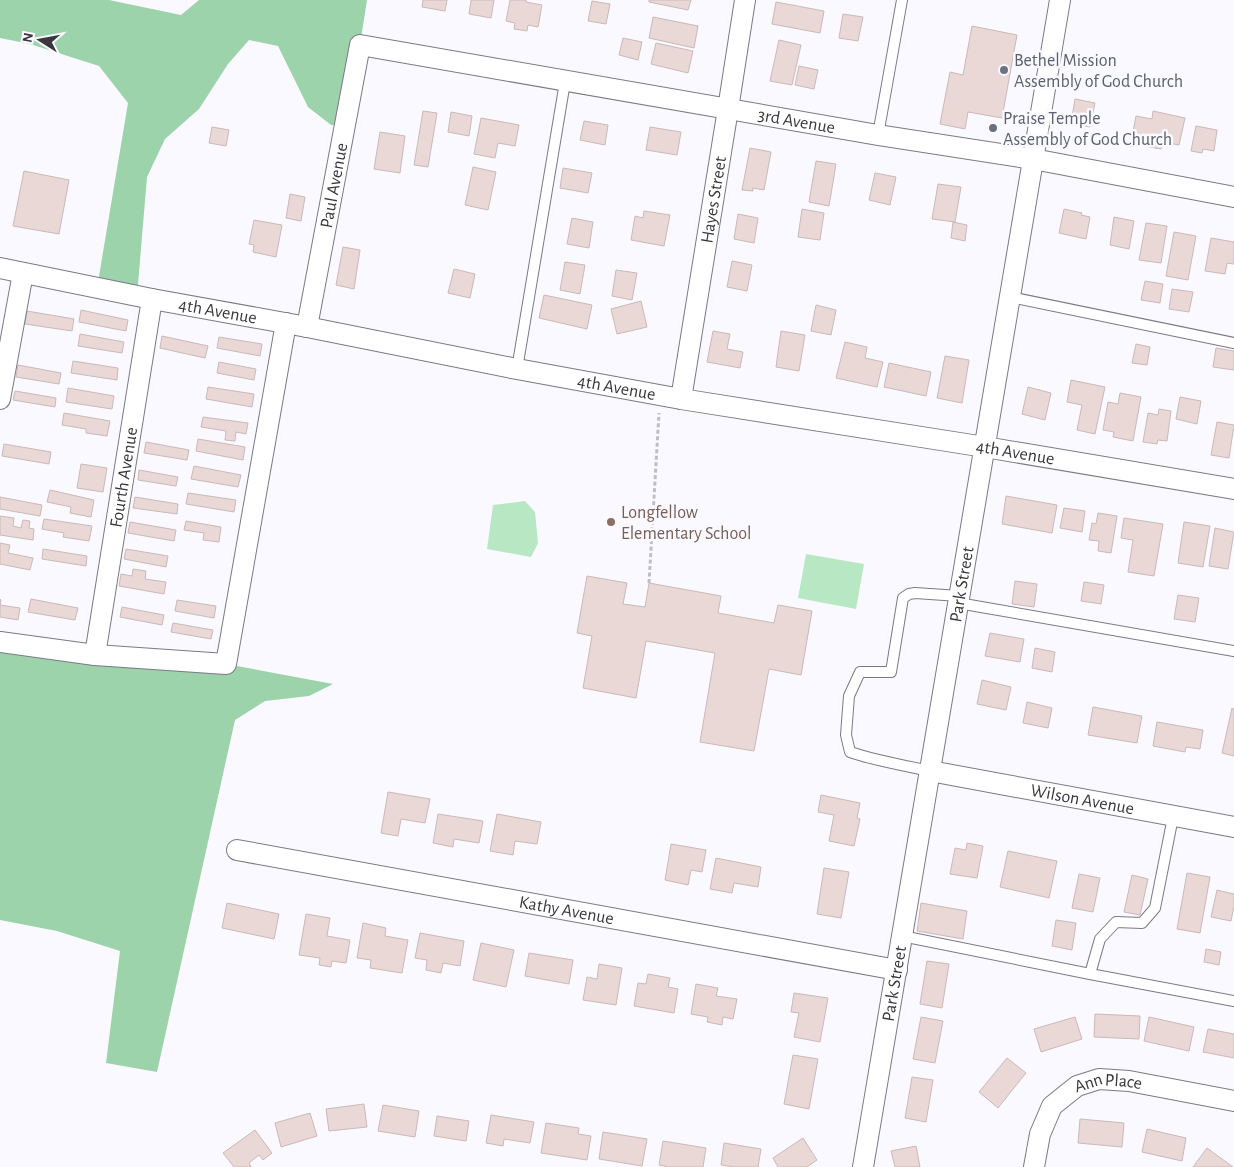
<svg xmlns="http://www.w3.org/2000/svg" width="1234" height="1167" font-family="'Alegreya Sans',sans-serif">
<rect width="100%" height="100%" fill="#faf9ff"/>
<!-- green -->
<path fill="#b8e7c4" d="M525,501L535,512L538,543L531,557L487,549L493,505Z
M806,554L864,564L856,609L798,598Z"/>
<!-- forest -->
<path fill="#9cd3aa" d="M0,0H109L181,15L199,0H367L360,45L345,126L331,125L308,107L278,46L249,40L228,64L199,109L165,139L147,177L137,296L97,288L128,103L99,66L30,44L0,38Z
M0,642L226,664L333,684L309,696L265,701L235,720L157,1072L106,1063L120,951L57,931L0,920Z"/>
<!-- building -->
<path fill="#e9d8d6" stroke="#cab9b7" d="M423,0H447L445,11L422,7Z
M471,0H494L491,18L469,14Z
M510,0H526V2L542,5L538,27L528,25L527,31L514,29L515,23L506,21Z
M649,0H691L688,10L649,2Z
M592,1L610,4L606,24L588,21Z
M776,2L824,11L820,33L772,24Z
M843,14L863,17L858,41L839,38Z
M653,17L698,26L694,48L649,38Z
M972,26L1017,35L1002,118L968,112L965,129L940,124L950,72L963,75Z
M623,38L642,42L638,60L619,55Z
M779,40L801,45L792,85L770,81Z
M656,43L693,51L688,73L651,64Z
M799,66L818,70L814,89L795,85Z
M1075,99L1095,103L1090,127L1071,123Z
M423,111L437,113L428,167L414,165Z
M1153,111L1185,118L1179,145L1163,142L1161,149L1149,147L1150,141L1132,137L1136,116L1152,119Z
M451,112L472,116L469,136L448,132Z
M481,118L519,125L515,146L498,143L495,158L474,154Z
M584,121L608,125L605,145L580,140Z
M1196,126L1217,130L1214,151L1203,149L1202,153L1191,151Z
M212,127L229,130L226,146L209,143Z
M650,127L681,132L677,155L646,150Z
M380,132L405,136L400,173L374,169Z
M750,148L771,152L764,190L753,188V191L742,190Z
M816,161L836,164L829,206L809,202Z
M473,167L496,172L488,210L465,205Z
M563,168L592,173L588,193L560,188Z
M24,171L69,180L59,234L13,226Z
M875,173L896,177L890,205L869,200Z
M938,184L961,187L955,222L932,219Z
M290,194L305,197L301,221L286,218Z
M802,209L824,213L820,240L798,237Z
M1064,209L1082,213L1081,215L1090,217L1086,239L1059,233Z
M644,211L670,215L664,246L631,240L635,216L643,218Z
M738,214L758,218L754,243L734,239Z
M1114,217L1134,221L1129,249L1110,245Z
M572,218L593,222L589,248L567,244Z
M254,220L282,225L276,257L253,252L254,245L249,244Z
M953,222L967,225L965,241L951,238Z
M1146,223L1167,226L1161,263L1139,260Z
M1174,232L1196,236L1188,280L1166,276Z
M1211,238L1234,242V264L1227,263L1225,274L1205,271Z
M343,247L360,250L354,289L336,285Z
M732,261L752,265L747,291L727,287Z
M565,262L585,265L580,294L560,290Z
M454,269L475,274L470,298L448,293Z
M616,270L637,273L632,300L612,296Z
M1145,281L1163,284L1160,303L1141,300Z
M1172,289L1193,292L1189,312L1169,309Z
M544,295L592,305L587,329L539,318Z
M641,301L647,327L617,334L611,309Z
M816,305L836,310L831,335L811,331Z
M81,310L128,320L126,331L79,322Z
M27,311L74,319L72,331L25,324Z
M713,331L730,334L727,349L743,352L740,368L707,362Z
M781,331L805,335L799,371L776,367Z
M80,334L124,342L122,353L78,346Z
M162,336L208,346L205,358L160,348Z
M219,337L262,344L260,356L217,348Z
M845,342L867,347L865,358L883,362L877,387L836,378Z
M1136,344L1150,347L1147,365L1132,363Z
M1216,348L1234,351V370L1213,367Z
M945,356L969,360L962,403L937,398Z
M73,361L118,368L117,380L71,373Z
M219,362L256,369L254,380L217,373Z
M889,363L931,372L926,396L884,387Z
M18,365L61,373L59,384L16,377Z
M1071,380L1105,387L1095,434L1077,430L1082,405L1067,402Z
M208,387L254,394L252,407L206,399Z
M1028,387L1051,393L1045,420L1022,414Z
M68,388L114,396L112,409L66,402Z
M15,391L56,398L55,407L13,400Z
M1120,393L1141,397L1133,441L1113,437L1114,432L1103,430L1108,402L1118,404Z
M1180,397L1201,401L1197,424L1176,419Z
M1159,409L1171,411L1167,441L1158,440L1157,444L1143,442L1148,413L1158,415Z
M64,413L110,421L107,436L86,433V429L62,425Z
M203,417L248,423L246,434L236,432L235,441L225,440L226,431L201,427Z
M1217,422L1234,425L1229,458L1211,455Z
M198,439L245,447L243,460L196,451Z
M146,442L189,450L187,460L144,453Z
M4,444L51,452L49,464L2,456Z
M81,464L107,468L103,492L77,488Z
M194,466L241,475L238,487L191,479Z
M139,470L178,477L176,486L138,480Z
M50,490L94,500L91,517L70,513L71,507L47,502Z
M188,493L236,500L234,512L186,504Z
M1006,496L1057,505L1052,533L1002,524Z
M0,497L42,505L40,516L0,509Z
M135,497L178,504L177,514L133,508Z
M1064,508L1085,511L1082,532L1060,528Z
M1098,513L1117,516L1111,553L1098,551L1099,541L1089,540L1092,523L1096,524Z
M0,516L14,518L13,526L21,528L23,520L30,521L29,528L34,529L33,540L0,535Z
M1124,518L1163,524L1154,576L1128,572L1133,540L1121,538Z
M44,519L92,526L89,541L63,537L64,533L42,529Z
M186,521L221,527L219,542L203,540L204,533L184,530Z
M130,522L176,530L174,541L128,533Z
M1184,522L1210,526L1203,567L1178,563Z
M1215,528L1234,532L1228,569L1209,566Z
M0,543L10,545L8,553L33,558L30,570L0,564Z
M43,549L87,556L86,566L42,559Z
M126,549L168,556L166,567L124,559Z
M133,569L146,571L145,579L166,582L164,594L119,586L121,574L132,576Z
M587,576L627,583L623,604L645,607L649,583L721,596L718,613L774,623L778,605L812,611L801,675L769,669L754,751L700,742L715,653L646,641L636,698L583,688L592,636L577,633Z
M1015,581L1037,584L1034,607L1012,604Z
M1084,582L1104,585L1101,604L1081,601Z
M1178,595L1199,598L1195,622L1174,619Z
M0,599L1,600L0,605L20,608L18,620L0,617Z
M31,599L78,608L75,620L28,612Z
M177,600L216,606L214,618L175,611Z
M122,607L164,615L162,625L120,617Z
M173,623L213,630L211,639L171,632Z
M990,633L1024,639L1020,662L985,656Z
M1035,648L1055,652L1052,672L1032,668Z
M982,680L1011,687L1006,710L977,704Z
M1027,702L1052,708L1048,728L1023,723Z
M1093,707L1142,716L1137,743L1088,735Z
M1232,708L1234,709V756L1222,753Z
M1157,722L1203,730L1200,749L1186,747L1185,752L1153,746Z
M388,792L430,799L425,823L401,819L398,836L381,833Z
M821,795L860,803L857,818L860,819L854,846L829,841L834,815L818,812Z
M438,814L483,821L479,843L454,839L453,847L433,843Z
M497,814L541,822L537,844L515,841L513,855L490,851Z
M967,843L983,846L977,878L950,874L955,848L966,850Z
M671,844L706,850L702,872L691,870L688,885L665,880Z
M1008,851L1057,861L1049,898L1000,887Z
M716,858L761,867L758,887L734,883L732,893L710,889Z
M824,868L849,872L841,918L817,914Z
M1187,873L1210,877L1200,933L1177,929Z
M1079,874L1100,878L1093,912L1072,908Z
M1132,875L1148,879L1140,915L1124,912Z
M1217,890L1234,894V906L1231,921L1211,917Z
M227,903L279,914L274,939L222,928Z
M921,903L967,911L963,939L917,931Z
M306,914L330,918L327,936L350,940L346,963L332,961L331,967L319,965L320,958L299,955Z
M1056,920L1076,923L1072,950L1052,946Z
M363,923L386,928L385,936L408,940L402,973L370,968L371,960L357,958Z
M420,933L464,941L460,966L443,963L441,973L426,970L427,960L415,958Z
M481,943L514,950L506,987L473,980Z
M1206,949L1221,952L1219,965L1204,962Z
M529,953L573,960L569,984L525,976Z
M927,961L949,964L942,1008L920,1004Z
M599,964L622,968L616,1005L583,1000L587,977L597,979Z
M648,974L670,978L668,987L678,989L674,1013L634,1006L638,983L646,984Z
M696,984L718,988L716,996L737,999L733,1019L723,1017L722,1025L707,1022L708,1017L691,1014Z
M794,993L828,998L820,1042L794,1037L799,1013L791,1012Z
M1095,1014L1140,1016L1139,1039L1094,1037Z
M921,1017L943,1021L935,1063L913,1059Z
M1075,1017L1082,1039L1041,1052L1034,1029Z
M1149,1017L1194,1027L1189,1051L1144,1041Z
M1208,1029L1234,1034V1058L1203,1052Z
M793,1055L818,1059L809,1109L784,1104Z
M1007,1058L1026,1073L998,1108L979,1092Z
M912,1077L933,1080L926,1122L905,1118Z
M364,1104L367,1127L329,1131L326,1109Z
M383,1105L419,1111L415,1137L378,1131Z
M310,1113L317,1136L281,1147L275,1123Z
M491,1115L534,1122L530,1143L504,1139L503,1146L486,1143Z
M437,1116L469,1121L466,1141L434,1136Z
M1080,1119L1124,1123L1122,1147L1078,1143Z
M546,1123L579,1128L578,1134L591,1136L587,1160L541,1153Z
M1147,1129L1186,1138L1182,1161L1142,1152Z
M255,1130L272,1153L263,1160L259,1155L249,1163L251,1167H234L223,1153Z
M603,1132L647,1139L642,1166L599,1159Z
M803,1138L817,1160L807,1167H778L773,1158Z
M663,1141L706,1148L703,1167H669L659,1165Z
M724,1143L761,1149L758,1167H735L721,1165Z
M916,1146L920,1167H895L891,1151Z
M1207,1148L1233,1167H1193Z"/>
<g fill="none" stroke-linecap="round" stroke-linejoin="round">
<!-- service casing -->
<g stroke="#7b7985" stroke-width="12">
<path id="service" d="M878,135L902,0
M1010,297L1234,343
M517,369L565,82
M958,603L1234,651
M930,771C903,765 876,761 850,752L846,735L849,696L860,672H891L903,598L909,594L915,593L959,596
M902,936L1090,974L1234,1001
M1090,974L1100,939L1116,922L1142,923L1155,908L1173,817"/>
</g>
<!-- minor casing -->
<g stroke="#7b7985" stroke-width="22">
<g id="minor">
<path id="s1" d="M0,268L152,299L307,327L517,369L681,399L985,447L1234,489"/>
<path id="s2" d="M307,327L360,45L878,135L1033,159L1234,197"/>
<path d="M0,399L23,273"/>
<path id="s3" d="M681,399L728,109L745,0"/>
<path d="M0,642L95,655L226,664L286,323"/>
<path id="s4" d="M95,655L152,299"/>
<path id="s5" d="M930,771L1234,827"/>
<path id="s6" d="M237,850L897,970"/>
<path id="s7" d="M863,1167L1060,0"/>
<path id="s8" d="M1034,1167L1040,1134L1052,1106L1077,1086L1099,1079L1129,1081L1234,1101"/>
</g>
</g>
<!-- path -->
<path stroke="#bfbec3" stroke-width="3" stroke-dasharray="4 2.5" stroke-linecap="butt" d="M649,583L659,413"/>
<!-- service -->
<use href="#service" stroke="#fff" stroke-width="10"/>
<!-- minor -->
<use href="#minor" stroke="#fff" stroke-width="20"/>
</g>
<!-- markers -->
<g fill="#6b7280" stroke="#faf9ff" stroke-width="2">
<circle cx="1004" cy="70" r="5"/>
<circle cx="993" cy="128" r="5"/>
</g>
<circle fill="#8d6e63" stroke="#faf9ff" stroke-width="2" cx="611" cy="522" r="5"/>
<g text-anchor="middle" stroke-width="5" stroke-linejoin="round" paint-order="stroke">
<!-- worship labels -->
<g font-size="18" fill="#5b616d" stroke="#faf9ff" text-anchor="start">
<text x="1014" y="66">Bethel Mission<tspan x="1014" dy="21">Assembly of God Church</tspan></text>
<text x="1003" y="124">Praise Temple<tspan x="1003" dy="21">Assembly of God Church</tspan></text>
</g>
<!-- street labels -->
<g font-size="18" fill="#38373c" stroke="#faf9ff">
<text dy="6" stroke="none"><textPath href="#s2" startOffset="730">3rd Avenue</textPath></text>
<text dy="6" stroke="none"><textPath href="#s2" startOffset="144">Paul Avenue</textPath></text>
<text dy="6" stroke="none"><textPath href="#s3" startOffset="202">Hayes Street</textPath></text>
<text dy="6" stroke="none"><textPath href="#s1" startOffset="222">4th Avenue</textPath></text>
<text dy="6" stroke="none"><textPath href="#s1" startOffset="628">4th Avenue</textPath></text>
<text dy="6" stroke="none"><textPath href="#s1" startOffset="1032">4th Avenue</textPath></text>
<text dy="6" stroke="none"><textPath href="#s4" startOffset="180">Fourth Avenue</textPath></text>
<text dy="6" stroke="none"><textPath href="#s7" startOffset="591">Park Street</textPath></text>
<text dy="6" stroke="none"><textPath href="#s5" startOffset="155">Wilson Avenue</textPath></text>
<text dy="6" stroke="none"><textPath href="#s6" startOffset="335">Kathy Avenue</textPath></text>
<text dy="6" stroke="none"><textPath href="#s7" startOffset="186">Park Street</textPath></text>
<text dy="6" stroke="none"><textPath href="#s8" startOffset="128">Ann Place</textPath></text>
</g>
<!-- education labels -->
<g font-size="18" fill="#785e54" stroke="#faf9ff" text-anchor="start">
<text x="621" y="518">Longfellow<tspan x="621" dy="21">Elementary School</tspan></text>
</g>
</g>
<!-- north arrow -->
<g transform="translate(40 40) rotate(281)" stroke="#faf9ff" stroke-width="4" paint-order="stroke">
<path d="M0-4L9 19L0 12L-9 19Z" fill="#38373c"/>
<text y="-8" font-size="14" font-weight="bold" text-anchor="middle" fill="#38373c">N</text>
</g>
</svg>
